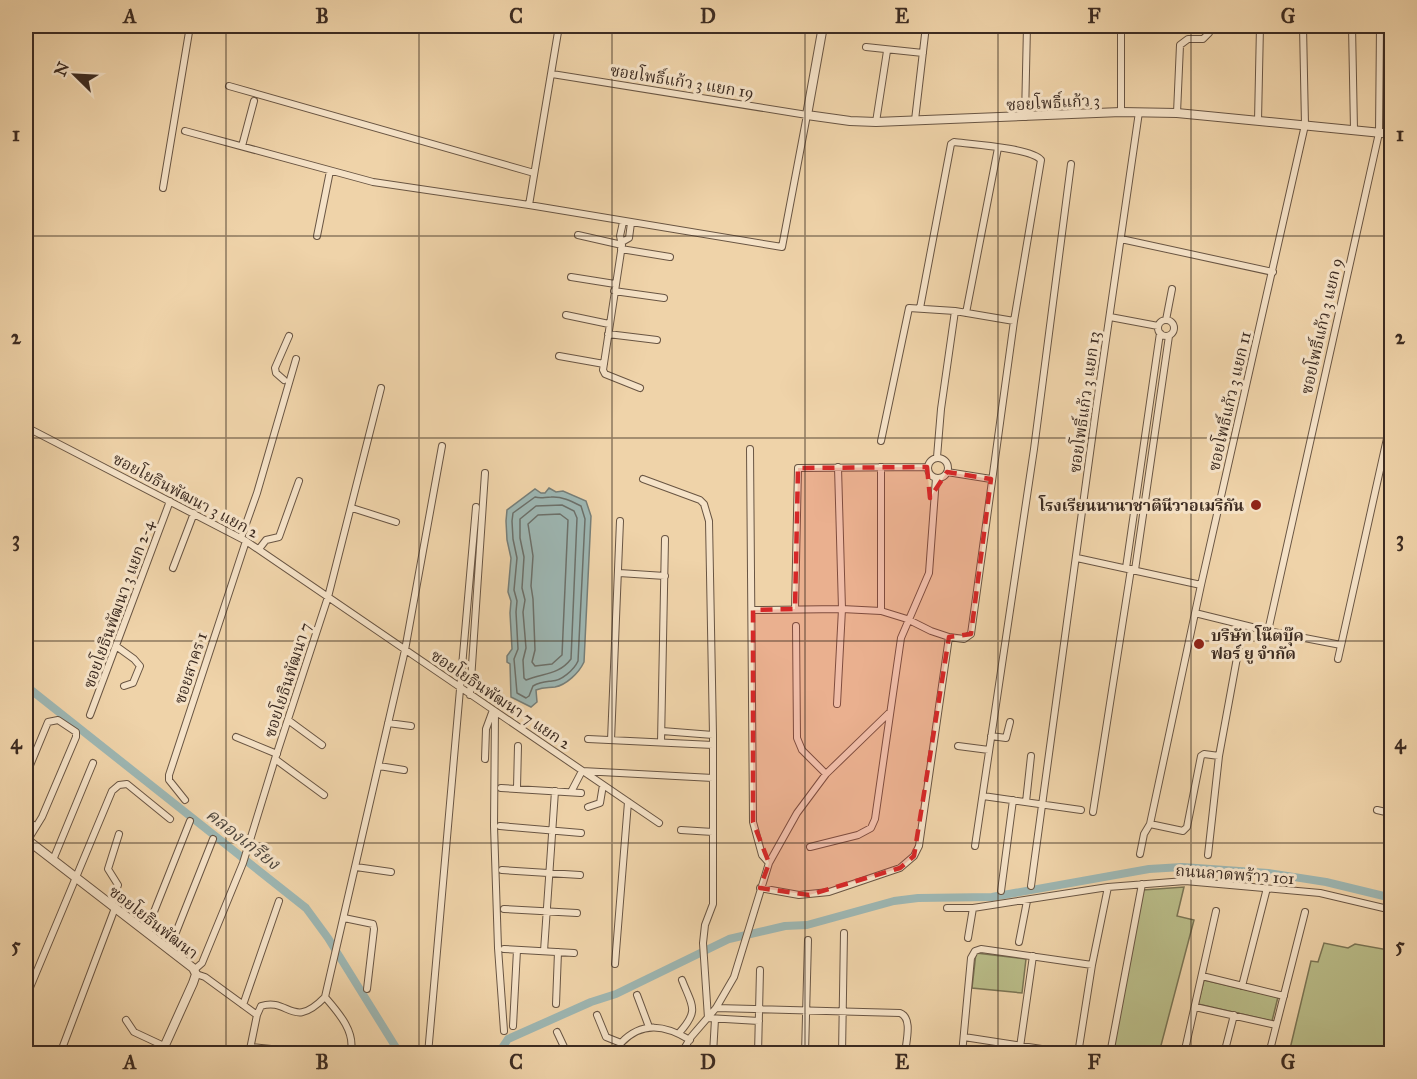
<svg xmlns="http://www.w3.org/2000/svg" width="1417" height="1079" font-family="'IM FELL Great Primer','Noto Serif Thai',serif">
<rect width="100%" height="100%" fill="#efd3a9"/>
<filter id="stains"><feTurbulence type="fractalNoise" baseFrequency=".00333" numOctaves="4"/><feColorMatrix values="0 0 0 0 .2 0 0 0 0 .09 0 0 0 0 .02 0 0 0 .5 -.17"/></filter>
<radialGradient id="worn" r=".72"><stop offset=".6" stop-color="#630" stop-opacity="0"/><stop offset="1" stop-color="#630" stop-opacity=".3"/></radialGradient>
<!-- green -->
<path fill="#b9bc88" stroke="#7a7454" stroke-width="1.5" d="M1184,887L1177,916L1194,920L1159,1053L1112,1054L1143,890Z
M1391,940V1053H1289L1311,961L1318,962L1324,943L1348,948L1355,944L1388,950Z
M976,953L1026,959L1022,993L972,988Z
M1204,980L1278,997L1272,1021L1198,1004Z"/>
<!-- water -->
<path fill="#9db6b2" stroke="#767e78" stroke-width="1.5" d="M549,488L556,492L563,491L586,501L591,516L584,662C579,673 566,685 555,687C548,688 544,687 536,690L537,702L531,707L511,697L510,664L507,662V656L512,649L510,613L511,601L508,592L511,558L507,540L506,521L507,510L535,489L541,493H545Z"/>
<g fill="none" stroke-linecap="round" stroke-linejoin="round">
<!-- shore -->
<path stroke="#6c706a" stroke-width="1.5" d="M535,497C542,499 544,497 551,497C561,496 571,501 581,506L585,519L578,661C574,670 561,681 552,681C544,682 540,682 533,686L529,696L526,698L517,693L514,659L518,649L516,612L517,601L514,590L517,558L513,539L512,521L513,513Z
M562,505L574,511L577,518L571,659C559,675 543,673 526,680L524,678L523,660L526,648L523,612L525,600L522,588L524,557L520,538V519L536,506Z
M560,514L568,520L562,655L552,664L535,666L532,662L535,650L533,599L531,586L533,556L528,524L538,515Z"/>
<!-- canal -->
<path stroke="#9db6b2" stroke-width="8" d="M26,686L306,908L328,938L400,1054
M498,1054L508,1039L591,1002L616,994L729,939L785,926L807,925L894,901L918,898L992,897L1149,869L1182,867L1268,873L1326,882L1392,898"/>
<!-- minor casing -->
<g stroke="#695543" stroke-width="8">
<path id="minor" d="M1352,26L1354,130
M866,47L923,53
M229,86L534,173
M1121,112V26
M1177,113L1180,45L1188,39H1203L1209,33V26
M1025,117L1027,26
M915,120L926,26
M1258,121L1260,26
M876,122L887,51
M185,131L373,182L529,205L782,247L807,115L552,74
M242,146L254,101
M163,188L190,26
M529,205L559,26
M623,222L620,236L622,245L603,370L605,374L640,388
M578,235L622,245
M317,236L330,171
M1121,239L1273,272
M622,242L629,238L631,223
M621,249L670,257
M571,277L615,284
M614,291L664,298
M966,313L998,148
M566,315L609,324
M1110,317L1158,326
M1158 328a8 8 0 1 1 16 0a8 8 0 1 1-16 0Z
M1166,320L1172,289
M608,334L657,340
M559,356L604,364
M284,380L276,373L275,368L289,336
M26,427L246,541L659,823
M881,441L909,308L955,311L1014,321
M750,449L753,822L762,855L769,863
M937,457L941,409L955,311
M928 468a10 10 0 1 1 20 0a10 10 0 1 1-20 0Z
M881,467V611
M947,472L991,479
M643,479L700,500L704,504L709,521L713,735V904L705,925L703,943L708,1018L759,1021
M352,508L396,522
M241,538L257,493L296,359
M259,549L266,540L279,537L299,481
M1077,558L1201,585
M173,568L194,513
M1126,568L1160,333
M1135,570L1169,336
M619,573L665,576
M795,609L798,468L927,467
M753,610L842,609L881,611L907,619L931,631L949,637L964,639L971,634L1014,321L1041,160C1032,148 970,144 954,142L951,144L920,308
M1195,613L1268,631L1341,645
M796,626L797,738L802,750L826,774
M1268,631L1379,133L1380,26
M116,646L134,659L140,666L133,683L124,686
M1338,659L1392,416
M470,695L485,473
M837,704L842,609L838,467
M495,712L494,826L498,948L504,1031
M90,715L170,501
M288,720L322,745
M388,723L411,726
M662,731L713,735
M991,736L1006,738L1010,722
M236,737L277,754
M588,739L713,745
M611,740L620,521
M661,742L665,539
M958,746L989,750
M275,759L324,795
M485,759L486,729L493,710
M379,766L404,770
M26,775L48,722L58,720L76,732V737L42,817L26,843
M501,788L581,793
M517,788L518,746
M571,792L582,771L713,778
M983,796L1081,810
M1392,799L1390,813L1392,814
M185,800L169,780V775L246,541
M1026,802L1031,756
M588,807L600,803L603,785
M1377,810L1390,813
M1093,812L1131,569
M26,820L35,826
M1150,824L1183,831L1187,827L1201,756L1204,754L1219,756L1243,625
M500,826L581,833
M681,830L713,832
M975,846L1034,449L1071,164
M810,847L858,835L871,828L875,819L901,638L929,573L936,478
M1140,854L1144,834L1150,824L1201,585L1305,125L1303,26
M1208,855L1219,756
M53,860L93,763
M356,867L391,872
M502,870L580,875
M1031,886L1096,409L1139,112
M760,888L799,895L829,892L900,868L914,856L919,846L949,637
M1001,891L1013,800
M111,905L118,885L108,869L119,834
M947,908H973L1108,887L1185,881L1320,893L1392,910
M504,909L577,913
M344,918L373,924L374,929L367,989
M146,932L190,821
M968,938L973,908
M1019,942L1027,901
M504,949L574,953
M169,950L213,839
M544,951L555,791
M615,964L628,802
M194,970L202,963L243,863L275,759L328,597L381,388
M196,974L205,977L257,1015
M1202,976L1284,996
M1242,986L1267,888
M637,995L649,1027
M26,997L112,791L119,785L127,784L170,819
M325,997C338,1012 357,1033 350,1054
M556,1004L558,952
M243,1005L279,901
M1195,1007L1276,1025
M716,1008L900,1013C913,1018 906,1041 905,1054
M597,1015L606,1037L621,1043C642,1021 665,1025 690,1040
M126,1020L134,1032L164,1046
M513,1026L517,950
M557,1032L565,1049L581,1054
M679,1033C700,1010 692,1006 682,980
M964,1037L1074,1054
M251,1047L281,1050
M60,1054L115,908
M249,1054L257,1015L261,1006C289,997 292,1031 325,997L405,650L442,446
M428,1054L476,507
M554,1054L565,1049
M618,1054L621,1043
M681,1054L691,1037L716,1008L734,977L769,863L797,813L826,774L890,712
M713,1054L715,1019
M758,1054L760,970
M805,1054L808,940
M842,1054L844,933
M962,1054L971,958L975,951L981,949L1092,965
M1019,1054L1033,956
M1078,1054L1092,965L1108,887
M1110,1054L1142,884
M1184,1054L1216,911
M1224,1054L1234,1015
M1269,1054L1305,912"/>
</g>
<!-- tertiary casing -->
<g stroke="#695543" stroke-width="10">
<path id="tertiary" d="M823,26L807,115L850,121L876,122L1121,112L1177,113L1392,134
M26,839L193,968L196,974L193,983L161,1054"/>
</g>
<!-- minor -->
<use href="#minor" stroke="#f5e2c7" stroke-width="6"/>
<!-- tertiary -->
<use href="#tertiary" stroke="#f5e2c7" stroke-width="8"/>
</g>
<!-- marked area -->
<path fill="#d62828" fill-opacity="0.2" stroke="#d62828" stroke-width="4.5" stroke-dasharray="12 8" stroke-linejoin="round" d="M927,467L930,498L947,472L991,479L971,634L949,637L914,856L900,868L809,895L760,888L769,863L753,822V610L795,609L798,468Z"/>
<!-- grid -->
<path fill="none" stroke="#3c2b21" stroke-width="1.5" stroke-opacity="0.55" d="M226,26V1054M419,26V1054M612,26V1054M805,26V1054M998,26V1054M1191,26V1054M26,236H1392M26,438H1392M26,641H1392M26,843H1392"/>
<!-- markers -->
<g fill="#8f2418" stroke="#f5e2c7" stroke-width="2">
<circle cx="1256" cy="505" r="6"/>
<circle cx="1199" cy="644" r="6"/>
</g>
<g text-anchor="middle" stroke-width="6" stroke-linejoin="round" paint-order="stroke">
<!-- street labels -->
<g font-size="16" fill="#3c2b21" stroke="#f5e2c7">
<text transform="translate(682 81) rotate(9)" y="6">ซอยโพธิ์แก้ว 3 แยก 19</text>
<text transform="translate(1053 102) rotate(-3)" y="6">ซอยโพธิ์แก้ว 3</text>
<text transform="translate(1321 326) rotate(-77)" y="6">ซอยโพธิ์แก้ว 3 แยก 9</text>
<text transform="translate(1229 401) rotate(-77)" y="6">ซอยโพธิ์แก้ว 3 แยก 11</text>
<text transform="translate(1084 402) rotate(-82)" y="6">ซอยโพธิ์แก้ว 3 แยก 13</text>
<text transform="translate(186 495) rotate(28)" y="6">ซอยโยธินพัฒนา 3 แยก 2</text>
<text transform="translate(118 604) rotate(-70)" y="6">ซอยโยธินพัฒนา 3 แยก 2-4</text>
<text transform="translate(190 668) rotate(-72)" y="6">ซอยสาคร 1</text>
<text transform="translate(287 680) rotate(-72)" y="6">ซอยโยธินพัฒนา 7</text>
<text transform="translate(501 699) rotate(34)" y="6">ซอยโยธินพัฒนา 7 แยก 2</text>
<text transform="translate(1235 874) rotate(4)" y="6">ถนนลาดพร้าว 101</text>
<text transform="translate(154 922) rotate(38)" y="6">ซอยโยธินพัฒนา</text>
</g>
<!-- poi labels -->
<g font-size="16" font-weight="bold" fill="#3c2b21" stroke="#f5e2c7" text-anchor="end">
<text x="1244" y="511">โรงเรียนนานาชาตินีวาอเมริกัน</text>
<text x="1211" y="641" text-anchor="start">บริษัท โน๊ตบุ๊ค<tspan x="1211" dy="18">ฟอร์ ยู จำกัด</tspan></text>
</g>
<!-- water labels -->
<g font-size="18" font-style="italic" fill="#4f473e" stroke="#f5e2c7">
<text transform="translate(243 839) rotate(38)" y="6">คลองเกรียง</text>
</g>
</g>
<!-- margin -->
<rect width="1417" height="1079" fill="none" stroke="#efd3a9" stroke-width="66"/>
<!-- north arrow -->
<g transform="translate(75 75) rotate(294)" stroke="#f5e2c7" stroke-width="4.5" paint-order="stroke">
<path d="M0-4.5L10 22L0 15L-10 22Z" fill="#3c2b21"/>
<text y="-9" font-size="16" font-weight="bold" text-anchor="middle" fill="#3c2b21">N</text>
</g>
<rect x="33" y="33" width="1351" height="1013" fill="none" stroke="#3c2b21" stroke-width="2"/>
<g font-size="20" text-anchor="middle" font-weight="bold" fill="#3c2b21">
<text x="130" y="23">A</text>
<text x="322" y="23">B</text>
<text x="516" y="23">C</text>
<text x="708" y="23">D</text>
<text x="902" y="23">E</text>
<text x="1094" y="23">F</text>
<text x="1288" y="23">G</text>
<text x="16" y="141">1</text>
<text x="1400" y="141">1</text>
<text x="16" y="344">2</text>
<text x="1400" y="344">2</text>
<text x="16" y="546">3</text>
<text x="1400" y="546">3</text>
<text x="16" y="749">4</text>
<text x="1400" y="749">4</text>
<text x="16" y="952">5</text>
<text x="1400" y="952">5</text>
<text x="130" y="1069">A</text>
<text x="322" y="1069">B</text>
<text x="516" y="1069">C</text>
<text x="708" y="1069">D</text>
<text x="902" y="1069">E</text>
<text x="1094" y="1069">F</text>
<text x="1288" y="1069">G</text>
</g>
<rect width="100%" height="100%" filter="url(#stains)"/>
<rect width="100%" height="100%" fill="url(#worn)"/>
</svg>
